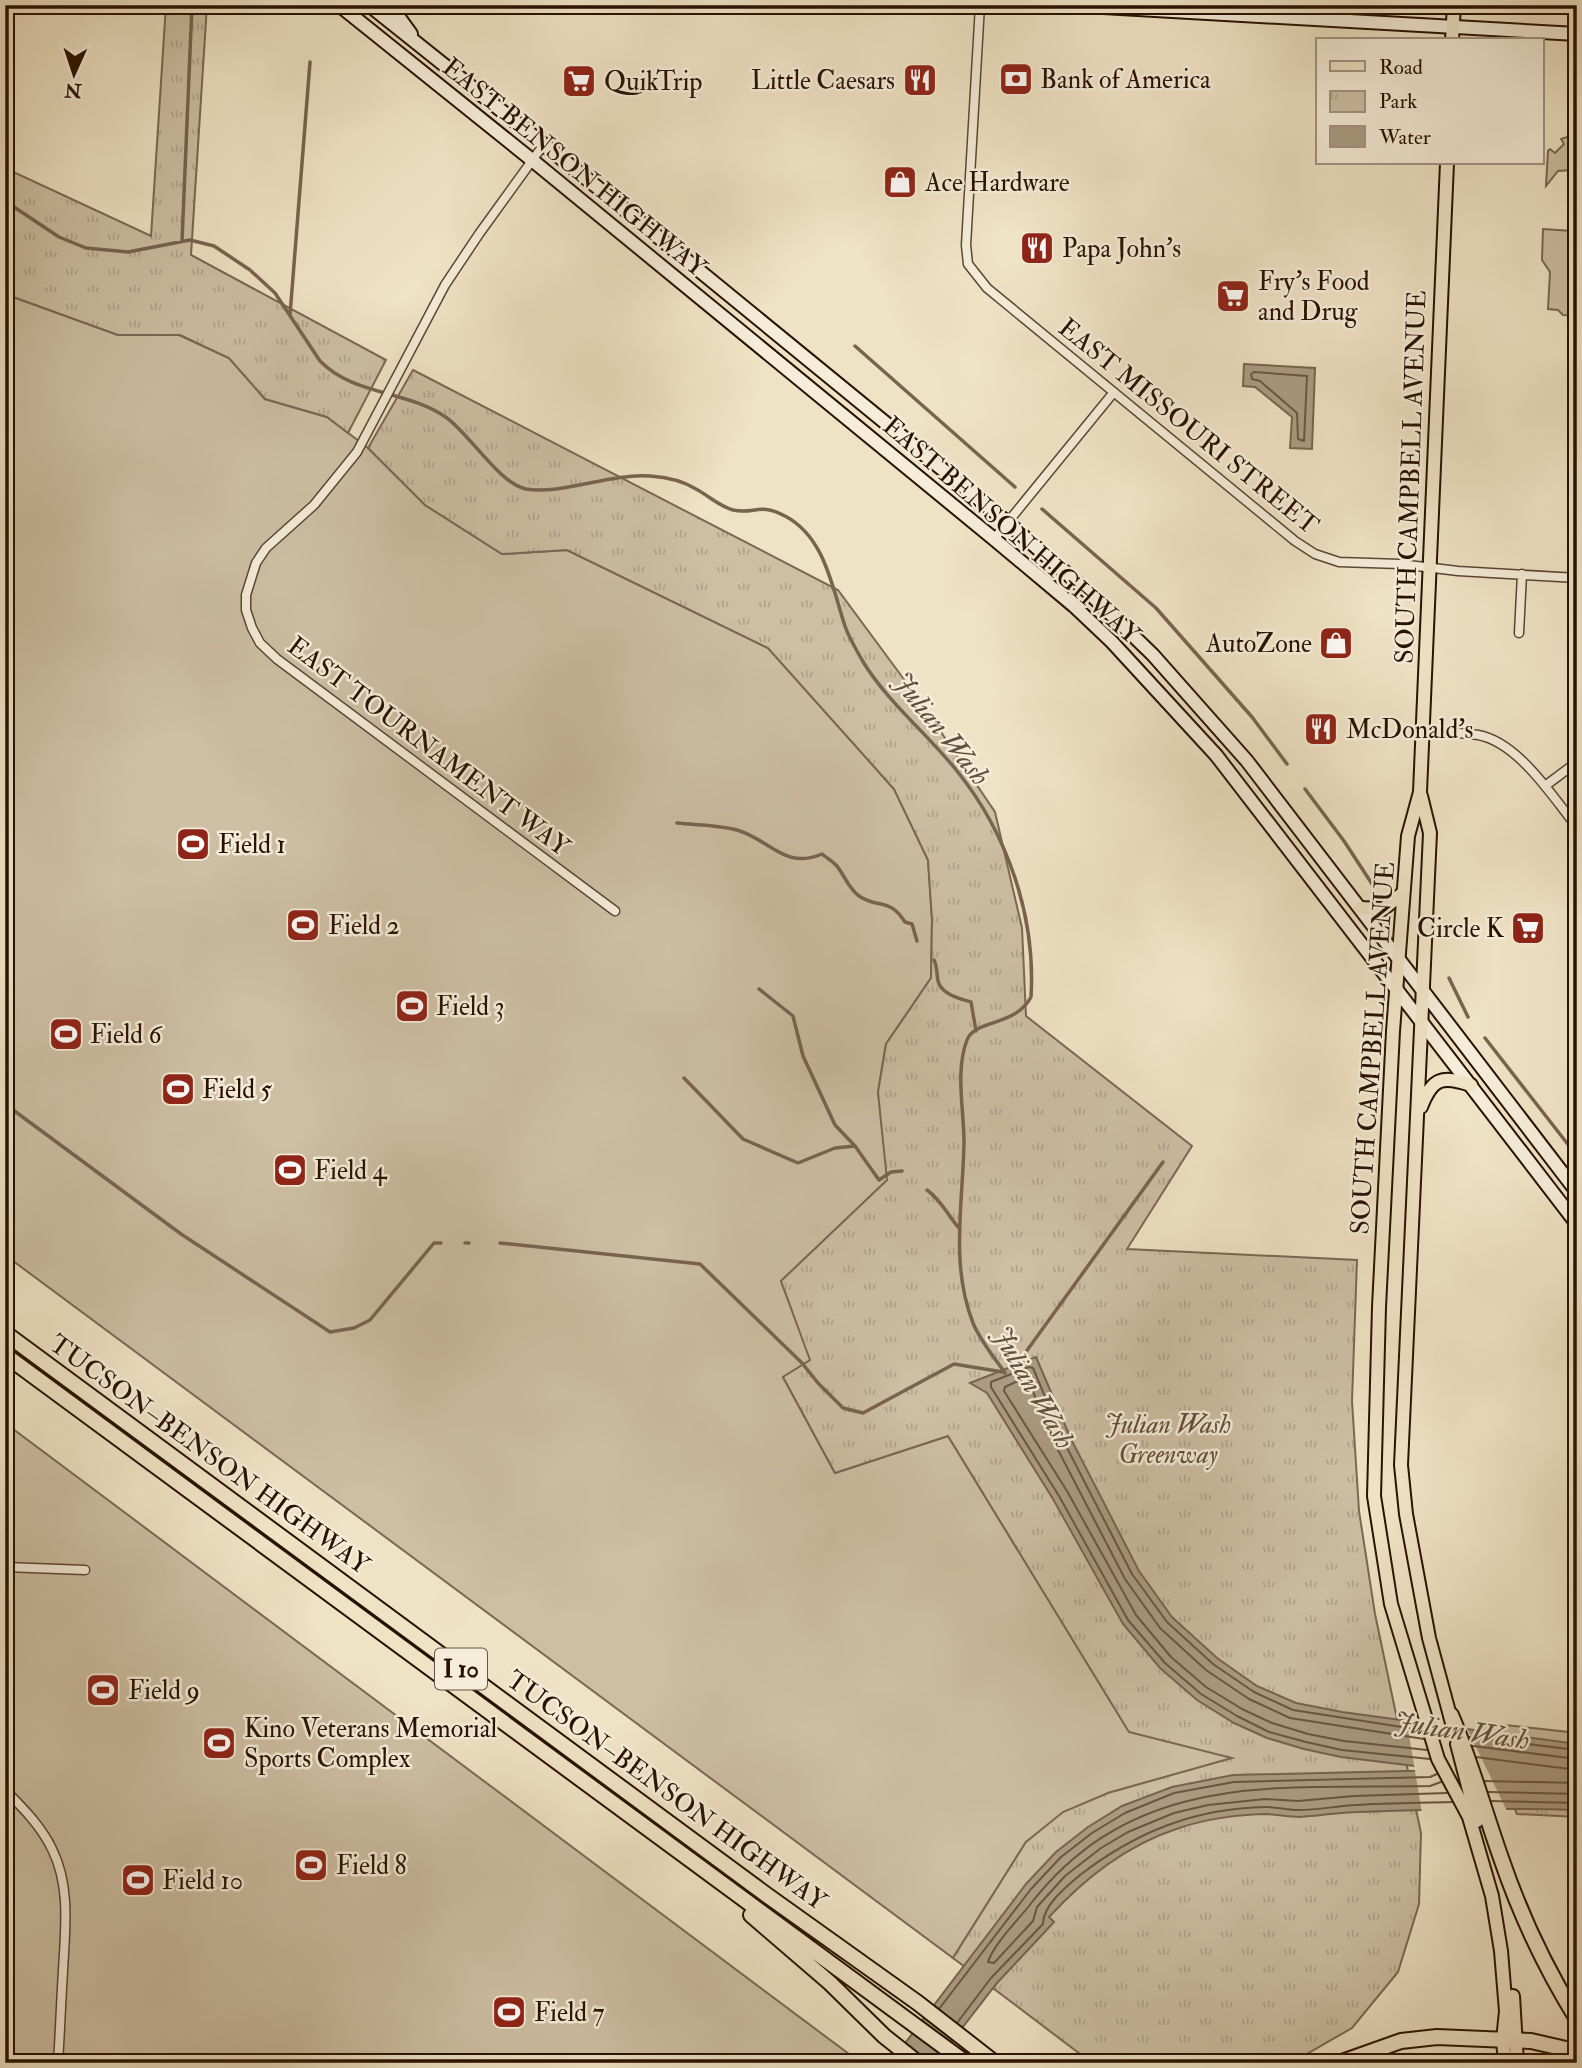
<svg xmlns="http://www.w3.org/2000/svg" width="1582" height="2068" font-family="'IM FELL Double Pica',serif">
<defs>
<pattern id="park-tufts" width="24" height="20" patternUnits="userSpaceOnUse" patternTransform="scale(1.75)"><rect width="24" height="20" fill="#cdbfa4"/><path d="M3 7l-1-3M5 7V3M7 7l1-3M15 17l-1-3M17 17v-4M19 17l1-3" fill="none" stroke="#b0a38c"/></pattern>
</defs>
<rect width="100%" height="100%" fill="#efe3c5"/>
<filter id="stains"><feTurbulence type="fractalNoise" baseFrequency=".00286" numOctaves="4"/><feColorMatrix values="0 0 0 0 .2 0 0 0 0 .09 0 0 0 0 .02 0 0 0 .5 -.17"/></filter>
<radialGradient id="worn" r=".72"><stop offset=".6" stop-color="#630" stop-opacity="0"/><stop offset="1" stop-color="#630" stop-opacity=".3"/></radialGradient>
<!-- grass -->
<path fill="#cdbfa4" stroke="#7a6853" stroke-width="2" d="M1573,135L1571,170L1558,171L1546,186L1548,151L1550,149L1555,153L1564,144L1561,139Z
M1543,229L1572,231L1570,258L1577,259V316L1563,315L1558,310L1548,309L1550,272L1542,260Z
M5,294L118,335H179L229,358L265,399L327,417L368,448L425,505L502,554L567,550L768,648L894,789L928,860L932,920L931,978L886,1044L878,1092L888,1180L781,1281L811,1360L783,1377L835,1473L948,1436L1129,1732L1234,1758L1108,1793L1026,1842L953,1958L5,1255Z
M5,1423L861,2063H5Z"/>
<!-- park -->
<path fill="url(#park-tufts)" stroke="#7a6853" stroke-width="2" d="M166,5H207L191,255L386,360L348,433L327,417L265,399L229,358L180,335H118L5,294V168L151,236Z
M413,370L838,590L920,701L995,812L1022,928L1026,1016L1192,1146L1127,1249L1357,1260L1352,1401L1359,1511L1375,1614L1421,1833L1419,1904L1398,1972L1352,2028L1291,2063H1092L953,1958L1026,1842L1063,1812L1108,1793L1232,1758L1129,1732L948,1436L835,1473L783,1377L810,1360L781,1281L887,1180L878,1092L886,1044L931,978L932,920L928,860L894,789L768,648L567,550L502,554L425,505L368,448Z
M1478,1722L1577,1733V1817L1517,1814Z"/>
<!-- water -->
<path fill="#ab9c83" stroke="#77644f" stroke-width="2" d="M1244,364L1315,368L1312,449L1290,448L1292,417L1255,387L1243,386Z
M1036,1357L1071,1439L1139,1571L1172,1617L1217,1658L1257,1686L1296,1703L1342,1712L1577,1744V1810C1504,1808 1431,1809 1359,1812C1339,1812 1320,1816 1300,1817C1290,1817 1279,1815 1268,1814C1240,1814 1206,1819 1179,1828C1127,1845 1086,1877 1049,1917L1054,1922L997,1983L935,2063H890L1026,1884L1056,1852L1088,1827L1122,1806L1172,1787L1233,1775L1448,1770L1341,1757L1304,1749L1267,1738L1234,1723L1197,1700L1160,1668L1123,1624L1053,1499L987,1393L970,1383Z"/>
<!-- pier -->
<path fill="#efe3c5" d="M1406,1717L1466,1726L1507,1811L1422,1813Z"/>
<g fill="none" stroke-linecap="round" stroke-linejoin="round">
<!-- shore -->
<path stroke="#6a5642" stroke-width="2" d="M1254,372L1307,376L1304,441L1298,439L1297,413L1260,381L1252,379L1251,374Z
M1421,1730L1293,1710L1254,1692L1213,1664L1167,1622L1132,1574L1064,1442L1033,1368L1029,1367L991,1382V1387L1059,1496L1128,1620L1165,1663L1201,1694L1237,1716L1269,1732L1306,1742L1342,1750L1430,1759
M1469,1737L1577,1750
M1424,1739L1290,1718L1249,1699L1206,1670L1160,1628L1125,1579L1056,1446L1028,1380L1024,1378L1005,1387L1004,1391L1067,1491L1136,1615L1171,1657L1206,1687L1242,1709L1272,1723L1308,1734L1344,1741L1427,1750
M1473,1746L1577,1759
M1476,1757L1577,1770
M1485,1781L1577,1783
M1441,1782L1430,1786C1277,1789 1134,1769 1029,1906C1017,1921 994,1944 988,1962L994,1963L1033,1921L1037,1907L1065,1876L1101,1848L1128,1832L1174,1813L1208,1805L1265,1799L1298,1801L1354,1796L1447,1793
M1488,1792L1577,1794
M1491,1801L1577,1803
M939,2009L1031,1889L1061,1857L1092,1833L1125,1813L1174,1793L1234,1782L1430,1777L1437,1774
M957,2023L991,1978L1043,1924C1043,1905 1066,1887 1080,1875C1136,1832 1195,1808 1266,1807C1277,1807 1287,1810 1298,1810C1317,1810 1337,1806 1356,1805C1388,1803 1420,1803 1452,1802"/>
<!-- stream -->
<path stroke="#77644f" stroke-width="3.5" d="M5,201L59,237L86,248L128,252L190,240L214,246L250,270L275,293L320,361C354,396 408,390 447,418C470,435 500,484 526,489C562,495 610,473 650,476C665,477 683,481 696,489C709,496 719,506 733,510C754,515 759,502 785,516C825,537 832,587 845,626C849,638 856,649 862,660C887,702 927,733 957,771C1007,833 1036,916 1031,997C1015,1027 975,1019 967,1040C955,1071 964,1110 964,1142C963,1204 950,1264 973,1323C981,1342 994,1357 1005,1373
M182,241L192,5
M290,315L310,62
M855,346L1015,487
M1042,509L1156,608L1252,717L1287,764
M1305,789L1344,841L1374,887
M677,823C696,825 719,825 737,830C771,840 784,870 822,854C827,858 832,861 836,865C844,874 848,888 859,896C878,909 889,897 905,922L912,924L917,941
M934,960C938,968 936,976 939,984C944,995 961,999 971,1002L976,1031
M1449,978L1468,1017
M759,989L793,1016L803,1056L835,1125L855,1146
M1485,1038L1577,1156
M684,1078L743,1139L798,1163L835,1148L855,1146L879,1180L891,1172L902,1171
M5,1104L181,1234L330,1332L354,1328L370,1320L434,1243H441
M927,1190C941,1200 947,1214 958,1227
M465,1243H469
M500,1243L700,1264L802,1363L818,1383L843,1408L863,1413L954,1364L1003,1372
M1015,1367L1163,1162"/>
<!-- street casing -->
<g stroke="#5a4633" stroke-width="11">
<path id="street" d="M980,5L966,245L968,264L987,288L1295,541L1315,554L1339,562L1400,564L1458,571L1577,578
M544,144L479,234L445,285L357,452L314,505L266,548L256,563L246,595V610L252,628L260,643L277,659L615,911
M994,539L1114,392
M1519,633L1522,574
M1423,731C1441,732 1460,732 1478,735C1518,742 1552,796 1577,827
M1545,786L1577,762
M5,1567L85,1570
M5,1790C23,1808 41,1826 52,1849C71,1887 65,1930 63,1971C61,2002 60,2032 58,2063"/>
</g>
<!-- secondary casing -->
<g stroke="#281102" stroke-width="16">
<path id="secondary" d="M339,5L532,160L994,539L1074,606L1112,642L1216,755L1577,1224
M369,5L597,187L1008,523L1087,591L1153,655L1247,761L1577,1192
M390,5L411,34
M1068,5L1577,34"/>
</g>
<!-- primary casing -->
<g stroke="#281102" stroke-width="16">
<path id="primary" d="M1452,40L1454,5
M1447,163L1420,792L1408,836L1393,1031L1379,1307L1374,1496L1391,1604L1438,1759L1469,1817L1492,1896L1501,1951L1506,2011L1503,2040L1505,2063
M1421,796L1430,833L1401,1465L1406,1514L1429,1638L1452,1723
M1360,908L1383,909L1403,893
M1421,1107C1432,1078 1442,1075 1471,1085
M1457,1744L1477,1821
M1513,1996L1517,2063"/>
</g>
<!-- highway casing -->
<g stroke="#281102" stroke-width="18">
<path id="highway" d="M5,1333L768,1896L918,2003L995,2063
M5,1355L966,2063
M1451,1715C1471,1762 1484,1810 1501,1858C1520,1914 1546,1969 1577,2019
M751,1915L830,1983L884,2036L918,2063
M1339,2063L1401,2041L1437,2037L1531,2041L1566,2049L1577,2055"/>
</g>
<!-- street -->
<use href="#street" stroke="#f5edd9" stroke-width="8"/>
<!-- secondary -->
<use href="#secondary" stroke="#f5edd9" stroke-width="12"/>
<!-- primary -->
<use href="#primary" stroke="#efe3c5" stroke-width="12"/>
<!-- highway -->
<use href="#highway" stroke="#efe3c5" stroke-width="14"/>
</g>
<!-- icons -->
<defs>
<g id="bank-square" transform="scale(1.75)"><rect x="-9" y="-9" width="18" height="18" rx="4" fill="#8f2418" stroke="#f5edd9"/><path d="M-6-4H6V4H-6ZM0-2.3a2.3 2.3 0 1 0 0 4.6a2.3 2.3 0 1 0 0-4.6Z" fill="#fff"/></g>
<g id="restaurant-square" transform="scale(1.75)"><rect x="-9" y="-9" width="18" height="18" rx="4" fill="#8f2418" stroke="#f5edd9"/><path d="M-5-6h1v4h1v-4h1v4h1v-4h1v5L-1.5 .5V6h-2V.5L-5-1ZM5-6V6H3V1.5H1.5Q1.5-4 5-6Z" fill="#fff"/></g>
<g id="supermarket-square" transform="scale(1.75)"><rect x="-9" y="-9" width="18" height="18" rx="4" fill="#8f2418" stroke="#f5edd9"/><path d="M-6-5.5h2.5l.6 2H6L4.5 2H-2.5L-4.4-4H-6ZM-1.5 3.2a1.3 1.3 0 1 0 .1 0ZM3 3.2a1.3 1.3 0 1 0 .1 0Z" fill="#fff"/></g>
<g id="shop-square" transform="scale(1.75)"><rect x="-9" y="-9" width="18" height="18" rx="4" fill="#8f2418" stroke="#f5edd9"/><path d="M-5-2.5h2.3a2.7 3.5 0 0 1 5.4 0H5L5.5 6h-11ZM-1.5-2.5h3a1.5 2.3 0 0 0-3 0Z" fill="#fff"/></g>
<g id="stadium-square" transform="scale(1.75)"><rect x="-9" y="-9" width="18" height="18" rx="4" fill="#8f2418" stroke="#f5edd9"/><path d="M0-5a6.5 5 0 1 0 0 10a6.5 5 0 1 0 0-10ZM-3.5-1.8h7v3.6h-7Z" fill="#fff"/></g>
</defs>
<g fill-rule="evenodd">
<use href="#bank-square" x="1016" y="79"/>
<use href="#restaurant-square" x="920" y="80"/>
<use href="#supermarket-square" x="579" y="81"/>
<use href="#shop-square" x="900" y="182"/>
<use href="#restaurant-square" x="1037" y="248"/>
<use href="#supermarket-square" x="1233" y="296"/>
<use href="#shop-square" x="1336" y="643"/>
<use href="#restaurant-square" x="1321" y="729"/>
<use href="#stadium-square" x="193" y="844"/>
<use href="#stadium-square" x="303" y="925"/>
<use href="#supermarket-square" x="1528" y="928"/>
<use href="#stadium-square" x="412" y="1006"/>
<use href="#stadium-square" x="66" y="1034"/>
<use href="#stadium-square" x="178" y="1089"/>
<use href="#stadium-square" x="290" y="1170"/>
<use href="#stadium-square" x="103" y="1690"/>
<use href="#stadium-square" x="219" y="1743"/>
<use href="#stadium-square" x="311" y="1865"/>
<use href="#stadium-square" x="138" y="1880"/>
<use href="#stadium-square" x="509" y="2012"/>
</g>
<g text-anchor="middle" stroke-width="5" stroke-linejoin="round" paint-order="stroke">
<!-- shield labels -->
<rect fill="#f5edd9" stroke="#665342" stroke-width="2" x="435" y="1648.5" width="52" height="41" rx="5"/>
<g font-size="24" font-weight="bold" fill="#281102">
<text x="461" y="1677">I 10</text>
</g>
<!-- poi labels -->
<g font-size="26" fill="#281102" stroke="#f5edd9" text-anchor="start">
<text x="1040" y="88">Bank of America</text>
<text x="895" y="89" text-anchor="end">Little Caesars</text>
<text x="604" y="90">QuikTrip</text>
<text x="925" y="191">Ace Hardware</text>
<text x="1062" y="257">Papa John's</text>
<text x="1258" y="290">Fry's Food<tspan x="1258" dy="30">and Drug</tspan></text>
<text x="1312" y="652" text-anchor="end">AutoZone</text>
<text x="1346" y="738">McDonald's</text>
<text x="218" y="853">Field 1</text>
<text x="328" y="934">Field 2</text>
<text x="1504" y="937" text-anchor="end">Circle K</text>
<text x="436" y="1015">Field 3</text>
<text x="90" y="1043">Field 6</text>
<text x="202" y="1098">Field 5</text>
<text x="314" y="1179">Field 4</text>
<text x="128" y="1699">Field 9</text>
<text x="244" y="1737">Kino Veterans Memorial<tspan x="244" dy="30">Sports Complex</tspan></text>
<text x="336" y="1874">Field 8</text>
<text x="162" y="1889">Field 10</text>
<text x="534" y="2021">Field 7</text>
</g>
<!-- street labels -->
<g font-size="26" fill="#281102" stroke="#f5edd9">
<text transform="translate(575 167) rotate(39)" y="9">EAST BENSON HIGHWAY</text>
<text transform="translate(1189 426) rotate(39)" y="9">EAST MISSOURI STREET</text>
<text transform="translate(1410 477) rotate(-88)" y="9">SOUTH CAMPBELL AVENUE</text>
<text transform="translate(1012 530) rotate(41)" y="9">EAST BENSON HIGHWAY</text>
<text transform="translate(429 746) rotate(37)" y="9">EAST TOURNAMENT WAY</text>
<text transform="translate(1372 1048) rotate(-86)" y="9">SOUTH CAMPBELL AVENUE</text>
<text transform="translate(210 1454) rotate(36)" y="9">TUCSON–BENSON HIGHWAY</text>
<text transform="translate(667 1790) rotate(36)" y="9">TUCSON–BENSON HIGHWAY</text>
</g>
<!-- park labels -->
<g font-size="26" font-style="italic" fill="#624e3b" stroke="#f5edd9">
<text x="1168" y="1433">Julian Wash<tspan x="1168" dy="30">Greenway</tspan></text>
</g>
<!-- water labels -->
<g font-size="28" font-style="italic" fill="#63503c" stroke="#f5edd9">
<text transform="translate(942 728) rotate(51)" y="10">Julian Wash</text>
<text transform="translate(1034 1387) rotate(60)" y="10">Julian Wash</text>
<text transform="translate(1462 1730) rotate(8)" y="10">Julian Wash</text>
</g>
</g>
<!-- margin -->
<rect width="1582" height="2068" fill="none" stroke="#efe3c5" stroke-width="28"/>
<rect x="7" y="7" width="1568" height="2054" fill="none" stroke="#281102" stroke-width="3.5"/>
<rect x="14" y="14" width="1554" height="2040" fill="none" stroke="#281102" stroke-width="2"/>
<!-- legend -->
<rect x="1316" y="38" width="228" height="126" fill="#f5edd9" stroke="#a39583" stroke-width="2"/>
<rect x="1330" y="61" width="35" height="10" fill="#efe3c5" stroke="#a39583" stroke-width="2"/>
<text x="1379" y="74" font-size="21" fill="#281102">Road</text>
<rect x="1330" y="91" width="35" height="21" fill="url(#park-tufts)" stroke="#a39583" stroke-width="2"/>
<text x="1379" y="108" font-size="21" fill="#281102">Park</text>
<rect x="1330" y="126" width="35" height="21" fill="#ab9c83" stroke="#a39583" stroke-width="2"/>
<text x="1379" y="144" font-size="21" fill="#281102">Water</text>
<!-- north arrow -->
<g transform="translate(74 74) rotate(183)" stroke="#f5edd9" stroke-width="5" paint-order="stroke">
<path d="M0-5L12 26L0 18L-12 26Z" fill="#281102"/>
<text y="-10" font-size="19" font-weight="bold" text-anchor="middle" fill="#281102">N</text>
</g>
<rect width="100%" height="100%" filter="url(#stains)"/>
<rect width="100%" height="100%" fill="url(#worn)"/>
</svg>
